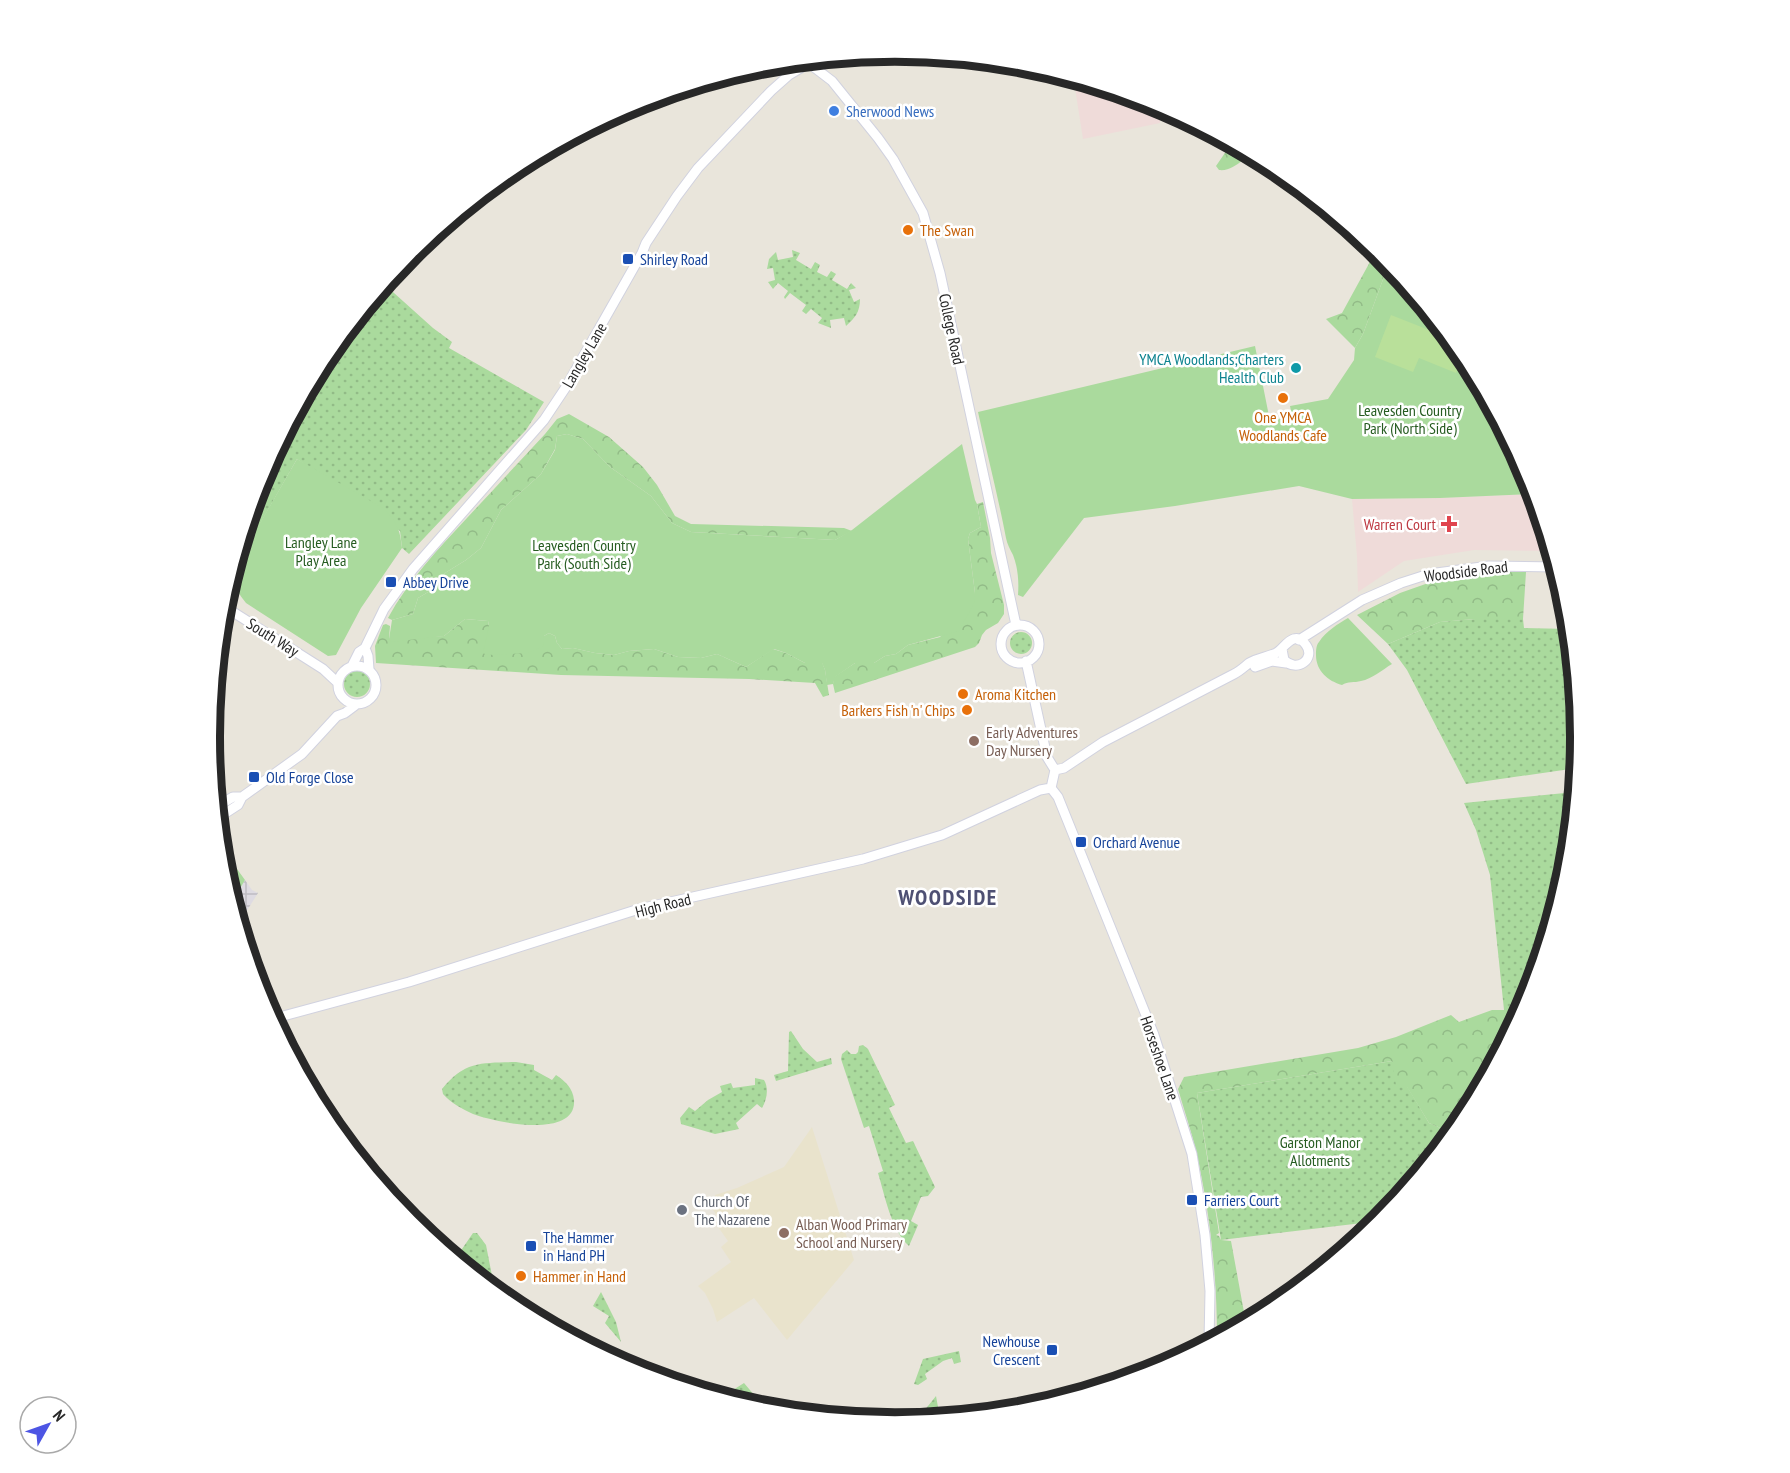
<svg xmlns="http://www.w3.org/2000/svg" width="1790" height="1473" font-family="'PT Sans Narrow',sans-serif">
<defs>
<pattern id="industrial-grid" width="8" height="8" patternUnits="userSpaceOnUse" patternTransform="scale(1.5)"><rect width="8" height="8" fill="#dedbe2"/><path d="M0 4h8M4 0v8" fill="none" stroke="#bebcc2"/></pattern>
<pattern id="grass-dots" width="8" height="8" patternUnits="userSpaceOnUse" patternTransform="scale(1.5)"><rect width="8" height="8" fill="#aada9d"/><path d="M2 2h.1M6 6h.1" fill="none" stroke="#92bb87" stroke-width="1.8" stroke-linecap="round"/></pattern>
<pattern id="forest-crowns" width="20" height="18" patternUnits="userSpaceOnUse" patternTransform="scale(1.5)"><rect width="20" height="18" fill="#aada9d"/><path d="M2 6a3 3 0 1 1 6 0M12 15a3 3 0 1 1 6 0" fill="none" stroke="#92bb87"/></pattern>
</defs>
<rect width="100%" height="100%" fill="#e9e5db"/>
<!-- industrial -->
<path fill="url(#industrial-grid)" d="M245,880L252,890L258,893L239,923L232,902Z"/>
<!-- education -->
<path fill="#e9e3cc" d="M812,1127L854,1260L787,1340L754,1298L717,1322L713,1309L705,1293L698,1286L731,1262L721,1247L728,1241L716,1224L720,1220L711,1207L716,1203L715,1195L737,1188L784,1167Z"/>
<!-- medical -->
<path fill="#efdbd9" d="M1075,78L1158,103L1160,104V123L1083,139L1075,88Z
M1534,492L1552,551L1474,550L1404,561L1358,592L1357,556L1352,499L1440,498L1532,494Z"/>
<!-- grass -->
<path fill="url(#grass-dots)" d="M792,250L800,253L796,260L811,269L815,262L820,265L817,272L827,277L831,271L836,274L832,280L847,289L851,283L856,288L849,290L854,302L860,299C860,312 855,318 846,326L844,318L830,320L831,328L818,323L822,318L811,309L806,314L802,311L806,305L790,293L785,299L784,297L788,291L778,283L773,289L768,282L775,280L773,268L767,269L769,259L776,252L778,260L793,257Z
M384,284L433,328L452,342L449,348L544,402L526,430L409,554L402,548L400,531L297,459L232,573L262,474L325,355Z
M1475,619H1523L1524,628L1570,629L1580,737L1577,768L1466,784L1407,670L1388,644L1440,622Z
M1010 643a11 11 0 1 1 22 0a11 11 0 1 1-22 0Z
M344 684a13 13 0 1 1 26 0a13 13 0 1 1-26 0Z
M1575,792L1567,871L1528,999L1522,1010H1504L1490,875L1476,830L1464,803Z
M791,1031L803,1049L817,1062L831,1058L832,1064L776,1081L774,1075L788,1071L789,1032Z
M863,1045L868,1049L895,1105L889,1108L906,1143L913,1141L935,1187L928,1196L921,1197L911,1221L918,1225L909,1246C891,1230 885,1196 878,1173L883,1171L869,1126L864,1128L841,1059L842,1054L847,1050L851,1054H856L858,1052L859,1046Z
M1392,1061L1429,1123L1452,1133L1379,1221L1221,1240L1197,1093Z
M516,1062L534,1065V1070L552,1080L556,1075C565,1081 573,1088 574,1100C577,1140 494,1122 473,1114C462,1109 451,1103 443,1094L442,1089C465,1060 483,1063 516,1062Z
M755,1078L764,1080C769,1088 767,1100 762,1108L757,1104L736,1123L739,1129L715,1134L681,1124L680,1118L689,1107L695,1111L708,1100L722,1092L720,1086L731,1083L733,1088L755,1085Z
M473,1233H477L486,1245L495,1291L464,1266L462,1249Z
M601,1292L616,1322L621,1342L605,1323L609,1316L593,1306Z
M959,1351L961,1362L954,1364L952,1358L943,1361L925,1374L927,1379L918,1385L914,1384L923,1359Z
M744,1383L755,1396L747,1405L722,1397Z
M936,1396L940,1418L924,1419V1411Z"/>
<!-- forest -->
<path fill="url(#forest-crowns)" d="M1230,142L1242,148L1243,160C1235,166 1229,171 1219,170L1216,166L1229,147Z
M1377,249L1389,263L1363,334L1355,348L1326,319L1342,313Z
M569,414L609,437L643,467L657,485L675,516L691,524L844,528L852,531L835,540L691,532L672,523L651,496L610,467L583,439L567,434L557,436L555,449L541,474L501,510L481,548L466,560L445,573L435,588L418,598L413,614L392,620L388,618C408,581 438,549 467,518C493,490 519,462 545,434L557,419Z
M983,502L990,538L991,553L1004,605V614L998,623L986,630L982,635L979,643L975,647L835,693L833,684L834,677L855,663H874L885,656L896,654L908,645L940,637L975,593L968,539L970,533L981,527L977,504Z
M1487,572H1526L1523,619H1475L1440,622L1388,644L1357,615L1400,593L1434,581Z
M465,619L488,621L489,626L544,636L549,633L555,636L557,643L562,649L573,648L595,653L614,655L629,651L654,649L678,657L701,658L717,654L746,667L773,649L786,653L805,663L822,662L825,670L829,695L823,697L815,683L749,679L561,675L376,663L375,646L383,625L386,624L390,626L389,639L444,636Z
M1492,1010H1522L1465,1118L1452,1133L1429,1123L1407,1087L1396,1085L1392,1061L1197,1093L1219,1233L1216,1235L1219,1236L1221,1240L1231,1241L1246,1323L1217,1338C1217,1275 1210,1212 1196,1151C1191,1130 1184,1110 1178,1089L1184,1077L1358,1048L1396,1037L1451,1015L1459,1022Z"/>
<!-- park -->
<path fill="#aada9d" d="M1389,263L1465,356L1528,474L1534,492L1532,494L1440,498L1352,499L1299,486L1175,506L1084,518L1023,597L1018,595C1019,581 1018,568 1013,555C1010,549 1007,544 1006,538C998,496 987,454 978,412L1255,346L1270,421L1292,416L1290,406L1328,399L1354,360L1355,348L1363,334Z
M567,434L583,439L610,467L651,496L672,523L691,532L835,540L852,530L962,444L975,500L977,504L981,527L970,533L968,539L975,593L974,603L959,631L908,645L896,654L885,656L874,663H855L835,677L833,684L827,685L825,670L822,663H805L786,653L774,649L746,667L717,654L701,658L678,657L654,649L629,651L614,655L595,653L573,648L562,649L557,643L555,636L549,633L544,636L543,646L528,653L487,655L483,653L489,626L488,621L465,619L444,636L391,642L389,639L392,620L413,614L418,598L435,588L445,573L466,560L481,548L501,510L541,474L555,450L557,436Z
M297,459L383,508C397,522 400,529 402,548L361,608L336,655L328,656L246,603C236,591 232,581 236,565Z
M1348,618L1392,664C1382,670 1372,679 1361,681C1354,683 1348,681 1342,685C1328,681 1316,671 1316,655C1316,651 1316,645 1319,642C1326,631 1338,624 1348,618Z
M224,851L245,880L232,902L223,870L221,854Z"/>
<!-- pitch -->
<path fill="#b9e09a" d="M1391,315L1429,330L1434,318L1463,354L1456,373L1419,358L1413,372L1375,357Z"/>
<g fill="none" stroke-linecap="round" stroke-linejoin="round">
<!-- secondary casing -->
<g stroke="#d1d2df" stroke-width="11">
<path id="secondary" d="M815,68L832,81L878,138L893,159L923,213L940,273L1016,625
M222,605L323,669L338,683
M1001 644a19 19 0 1 1 38 0a19 19 0 1 1-38 0Z
M1299,640L1362,600L1401,583L1429,574L1489,566L1556,567
M365,648L368,656L369,669
M1026,661L1047,757L1055,770L1051,788
M338 685a19 19 0 1 1 38 0a19 19 0 1 1-38 0Z
M352,666L359,652L365,648L384,609L413,569L544,420L566,387L642,253L646,243L677,196L698,168L771,91L789,75L804,66
M1255,667L1272,661L1286,663
M1055,770L1064,768L1103,742L1234,674C1240,671 1244,667 1249,663C1257,658 1267,657 1276,653C1284,649 1294,628 1306,645C1316,659 1297,673 1284,660L1282,649
M1051,788L1058,797L1154,1035L1192,1154L1205,1235L1210,1291L1209,1342
M216,807L233,797H242
M218,818L238,805L242,797L302,754L337,716L345,713L357,704
M219,832L220,843
M272,1019L409,982L639,909L863,859L942,835L1040,790L1051,788"/>
</g>
<!-- secondary -->
<use href="#secondary" stroke="#fff" stroke-width="9"/>
</g>
<!-- markers -->
<circle fill="#3f7fe0" stroke="#fff" stroke-width="2" cx="834" cy="111" r="6"/>
<g fill="#e8710a" stroke="#fff" stroke-width="2">
<circle cx="908" cy="230" r="6"/>
<circle cx="1283" cy="398" r="6"/>
<circle cx="963" cy="694" r="6"/>
<circle cx="967" cy="710" r="6"/>
<circle cx="521" cy="1276" r="6"/>
</g>
<g fill="#1a4fb4" stroke="#fff" stroke-width="2">
<rect x="622" y="253" width="12" height="12" rx="3"/>
<rect x="385" y="576" width="12" height="12" rx="3"/>
<rect x="248" y="771" width="12" height="12" rx="3"/>
<rect x="1075" y="836" width="12" height="12" rx="3"/>
<rect x="1186" y="1194" width="12" height="12" rx="3"/>
<rect x="525" y="1240" width="12" height="12" rx="3"/>
<rect x="1046" y="1344" width="12" height="12" rx="3"/>
</g>
<circle fill="#0f9aa8" stroke="#fff" stroke-width="2" cx="1296" cy="368" r="6"/>
<path fill="#e0444e" stroke="#fff" stroke-width="2" d="M1446 515h6v6h6v6h-6v6h-6v-6h-6v-6h6z"/>
<g fill="#8d6e63" stroke="#fff" stroke-width="2">
<circle cx="974" cy="741" r="6"/>
<circle cx="784" cy="1233" r="6"/>
</g>
<circle fill="#6b7280" stroke="#fff" stroke-width="2" cx="682" cy="1210" r="6"/>
<g text-anchor="middle" stroke-width="5" stroke-linejoin="round" paint-order="stroke">
<!-- shop labels -->
<g font-size="16" fill="#366cbe" stroke="#fff" text-anchor="start">
<text x="846" y="117">Sherwood News</text>
</g>
<!-- food labels -->
<g font-size="16" fill="#c56008" stroke="#fff" text-anchor="start">
<text x="920" y="236">The Swan</text>
<text x="1283" y="423" text-anchor="middle">One YMCA<tspan x="1283" dy="18">Woodlands Cafe</tspan></text>
<text x="975" y="700">Aroma Kitchen</text>
<text x="955" y="716" text-anchor="end">Barkers Fish 'n' Chips</text>
<text x="533" y="1282">Hammer in Hand</text>
</g>
<!-- transit labels -->
<g font-size="16" fill="#164399" stroke="#fff" text-anchor="start">
<text x="640" y="265">Shirley Road</text>
<text x="403" y="588">Abbey Drive</text>
<text x="266" y="783">Old Forge Close</text>
<text x="1093" y="848">Orchard Avenue</text>
<text x="1204" y="1206">Farriers Court</text>
<text x="543" y="1243">The Hammer<tspan x="543" dy="18">in Hand PH</tspan></text>
<text x="1040" y="1347" text-anchor="end">Newhouse<tspan x="1040" dy="18">Crescent</tspan></text>
</g>
<!-- street labels -->
<g font-size="16" fill="#282828" stroke="#fff">
<text transform="translate(952 329) rotate(78)" y="6">College Road</text>
<text transform="translate(584 355) rotate(-60)" y="6">Langley Lane</text>
<text transform="translate(1466 571) rotate(-7)" y="6">Woodside Road</text>
<text transform="translate(273 637) rotate(32)" y="6">South Way</text>
<text transform="translate(663 905) rotate(-14)" y="6">High Road</text>
<text transform="translate(1160 1058) rotate(71)" y="6">Horseshoe Lane</text>
</g>
<!-- culture labels -->
<g font-size="16" fill="#0d838f" stroke="#fff" text-anchor="end">
<text x="1284" y="365">YMCA Woodlands;Charters<tspan x="1284" dy="18">Health Club</tspan></text>
</g>
<!-- park labels -->
<g font-size="16" fill="#265c21" stroke="#fff">
<text x="1410" y="416">Leavesden Country<tspan x="1410" dy="18">Park (North Side)</tspan></text>
<text x="321" y="548">Langley Lane<tspan x="321" dy="18">Play Area</tspan></text>
<text x="584" y="551">Leavesden Country<tspan x="584" dy="18">Park (South Side)</tspan></text>
<text x="1320" y="1148">Garston Manor<tspan x="1320" dy="18">Allotments</tspan></text>
</g>
<!-- health labels -->
<g font-size="16" fill="#be3a42" stroke="#fff" text-anchor="end">
<text x="1436" y="530">Warren Court</text>
</g>
<!-- education labels -->
<g font-size="16" fill="#785e54" stroke="#fff" text-anchor="start">
<text x="986" y="738">Early Adventures<tspan x="986" dy="18">Day Nursery</tspan></text>
<text x="796" y="1230">Alban Wood Primary<tspan x="796" dy="18">School and Nursery</tspan></text>
</g>
<!-- worship labels -->
<g font-size="16" fill="#5b616d" stroke="#fff" text-anchor="start">
<text x="694" y="1207">Church Of<tspan x="694" dy="18">The Nazarene</tspan></text>
</g>
<!-- district labels -->
<g font-size="22" font-weight="bold" letter-spacing="1.5" fill="#4e5073" stroke="#fff">
<text x="948" y="905">WOODSIDE</text>
</g>
</g>
<!-- crop -->
<path d="M0 0H1790V1473H0ZM220 737a675 675 0 1 1 1350 0a675 675 0 1 1-1350 0Z" fill="#fff" fill-rule="evenodd"/>
<path fill="none" stroke="#282828" stroke-width="8" d="M220 737a675 675 0 1 1 1350 0a675 675 0 1 1-1350 0Z"/>
<!-- north arrow -->
<g transform="translate(48 1425) rotate(50)"><circle r="28" fill="#ffffff" stroke="#a9a9a9" stroke-width="1.5"/>
<path d="M0-4.5L10 22L0 15L-10 22Z" fill="#4d55e4"/>
<text y="-9" font-size="16" font-weight="bold" text-anchor="middle" fill="#282828">N</text>
</g>
</svg>
